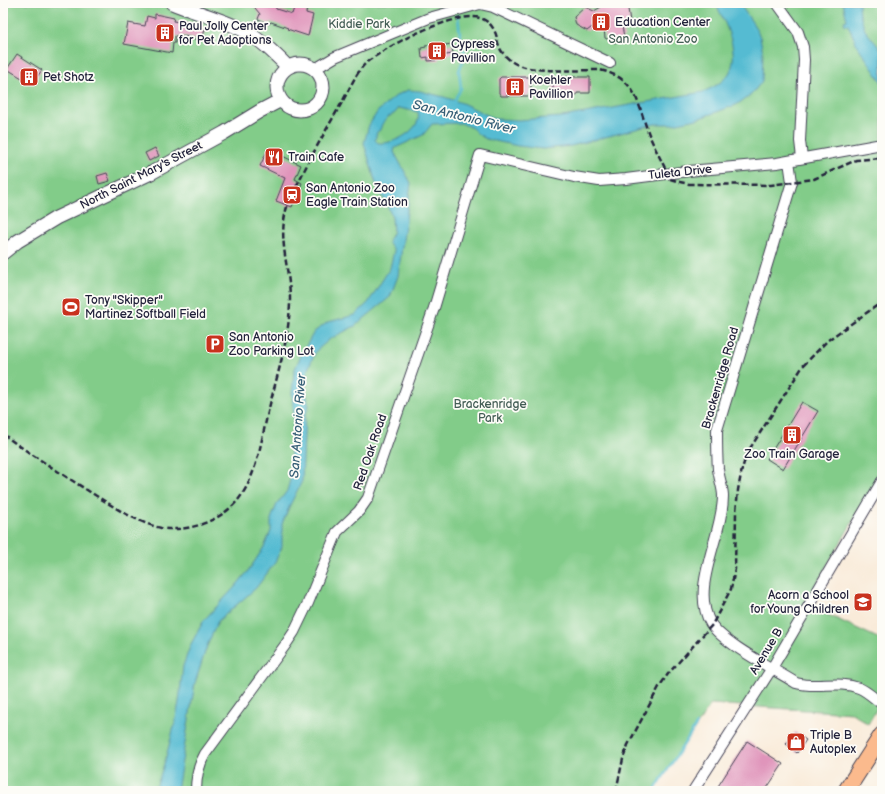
<svg xmlns="http://www.w3.org/2000/svg" width="885" height="794" font-family="'Balsamiq Sans',sans-serif">
<rect width="100%" height="100%" fill="#fdfcf7"/>
<filter id="ink" filterUnits="userSpaceOnUse"><feTurbulence type="fractalNoise" baseFrequency=".025" numOctaves="2"/><feDisplacementMap in="SourceGraphic" scale="8" xChannelSelector="R" yChannelSelector="G"/><feConvolveMatrix kernelMatrix="1 2 1 2 8 2 1 2 1" color-interpolation-filters="sRGB"/></filter>
<filter id="wash" filterUnits="userSpaceOnUse"><feTurbulence type="fractalNoise" baseFrequency=".012" numOctaves="4" result="noise"/><feDisplacementMap in="SourceGraphic" scale="16" xChannelSelector="R" yChannelSelector="G"/><feGaussianBlur stdDeviation="0.9" result="paint"/><feColorMatrix in="noise" values="0 0 0 0 0 0 0 0 0 0 0 0 0 0 0 0 0 1.4 0 .05"/><feComposite in="paint" operator="in"/></filter>
<g filter="url(#wash)">
<rect width="100%" height="100%" fill="#f9ebd9"/>
<!-- green -->
<path fill="#82cc89" stroke="#527762" d="M3,3H882V471L805,604L882,640V700L868,724L852,713L711,704L654,791H3Z"/>
<!-- water -->
<path fill="#54bbd2" stroke="#3b6e86" fill-rule="evenodd" d="M715,3H739L754,25L760,37L763,53L762,81L751,95L736,105L697,119L673,124H655L571,146L543,149L518,146L486,139L478,134L472,128L461,123L432,124L423,135L395,148L394,152L411,183L398,276L390,297L355,326L330,339L316,351L308,369L304,384L309,406L305,416L302,481L290,505L282,524V547L274,564L256,588L218,621L207,646L195,683L177,791H155L164,764L175,723L179,702L183,666L191,644L204,620L235,587L249,570L264,547L271,531V519L277,504L287,491L290,480L291,444L294,418L292,393L294,371L302,353L314,332L328,322L355,315L368,303L390,268L394,251L388,242L393,231L392,218L387,204L377,187L364,143L369,125L378,111L397,95L408,90L420,91L444,97L462,103L496,119L518,120L562,117L703,92C709,89 717,86 722,81C746,63 726,23 715,3ZM399,108L418,112C423,129 394,145 378,143L375,140L377,132L380,130L382,124L388,117L395,113Z
M843,3H859L860,15L865,30L882,51V83L857,45L848,25H845L844,21L847,20Z"/>
<g fill="none" stroke-linecap="round" stroke-linejoin="round">
<!-- stream -->
<path stroke="#54bbd2" stroke-width="2.5" d="M453,103L461,88L459,71L464,58V50L460,35L458,16
M654,791L697,724"/>
</g>
<g id="blocks">
<!-- building -->
<path fill="#e095bb" d="M254,3H275L276,9L292,14L295,5L307,8L306,13L313,15L308,36L287,29L288,28L271,22L269,24L258,19L260,14L255,8Z
M601,3H621L622,6L628,9L630,21L622,26L624,37L615,43L605,38L604,28L596,24L587,31L576,25L574,17L585,7L594,11L601,7Z
M155,14L174,18L173,21L185,23L186,21L205,30L201,41L184,36L183,37L175,36V43H173L172,53L124,44L128,23L145,26L147,16L155,18Z
M438,43V46L452,44L453,54L439,56V60L428,61V57L422,58L421,48L426,47V45Z
M17,54L42,70L32,84L7,69Z
M501,77H529L531,80V94L528,96H501L499,93V79Z
M553,77H590V93H577V95H569V93H553Z
M155,148L159,156L149,161L145,153Z
M268,149L301,165L295,179L302,183L292,207L276,201L285,178L260,166Z
M107,173L110,181L99,184L97,176Z
M802,402L818,411L783,469L767,459Z
M795,732L806,740L797,753L786,744Z
M747,741L783,764L765,791H715Z"/>
</g>
</g>
<g filter="url(#ink)">
<use href="#blocks" fill-opacity="0" stroke="#424053" stroke-width="1"/>
<g fill="none" stroke-linecap="round" stroke-linejoin="round">
<!-- minor casing -->
<g stroke="#424053" stroke-width="12">
<path id="minor" d="M777,3L798,32L803,47L804,60L800,141L802,158
M315,69L335,57L429,18L480,4L493,7L610,63
M789,161L792,182L717,430C717,443 717,456 718,469C719,478 723,488 723,496C723,536 689,588 711,624C724,644 774,669 796,683C817,689 838,680 859,688C867,691 875,699 882,704
M196,791C196,778 198,766 205,754L286,644L294,632L308,603L337,532L359,511L368,498L434,308L480,155L574,177L599,181L626,179L689,171L777,163L882,144
M693,791L772,668L882,481"/>
</g>
<!-- tertiary casing -->
<g stroke="#424053" stroke-width="15">
<path id="tertiary" d="M172,3C196,13 222,19 245,31C261,40 275,54 288,67
M277 87a23 23 0 1 1 46 0a23 23 0 1 1-46 0Z
M3,253L18,241L56,218L151,173L224,133L260,111L281,100"/>
</g>
<!-- primary casing -->
<g stroke="#424053" stroke-width="18">
<path id="primary" d="M846,791L882,735"/>
</g>
<!-- minor -->
<use href="#minor" stroke="#fff" stroke-width="10"/>
<!-- tertiary -->
<use href="#tertiary" stroke="#fff" stroke-width="13"/>
<!-- primary -->
<use href="#primary" stroke="#fbba8d" stroke-width="16"/>
<!-- rail -->
<path stroke="#22223b" stroke-width="2.5" stroke-dasharray="6 3" stroke-linecap="butt" d="M3,434L15,443C40,460 65,476 90,492C113,506 135,522 161,528C187,533 221,521 238,500C257,476 261,441 268,412C277,375 290,337 290,299C290,271 279,243 285,215C287,203 293,193 298,183C311,156 326,130 341,104C348,92 355,75 364,65C368,60 375,57 380,53C404,38 433,24 462,18C476,15 489,18 495,32C497,36 497,41 499,46C501,52 506,57 511,61C528,74 578,70 600,70C639,79 637,105 650,137C656,151 664,165 670,179L680,182L689,184L771,185L814,179L856,160L882,158
M616,791L623,759L628,745L659,687L668,674L712,625L731,589L735,569L736,512L738,490L742,469L747,453L803,366L828,340L882,302"/>
</g>
</g>
<!-- icons -->
<defs>
<g id="building-square" transform="scale(1)"><rect x="-9" y="-9" width="18" height="18" rx="4" fill="#c8321e" stroke="#fdfcf7"/><path d="M-4-6H4V6H1V3H-1V6H-4ZM-2.5-4.3h1.7v1.8h-1.7ZM.8-4.3h1.7v1.8H.8ZM-2.5-1h1.7V.8h-1.7ZM.8-1h1.7V.8H.8Z" fill="#fff"/></g>
<g id="restaurant-square" transform="scale(1)"><rect x="-9" y="-9" width="18" height="18" rx="4" fill="#c8321e" stroke="#fdfcf7"/><path d="M-5-6h1v4h1v-4h1v4h1v-4h1v5L-1.5 .5V6h-2V.5L-5-1ZM5-6V6H3V1.5H1.5Q1.5-4 5-6Z" fill="#fff"/></g>
<g id="station-square" transform="scale(1)"><rect x="-9" y="-9" width="18" height="18" rx="4" fill="#c8321e" stroke="#fdfcf7"/><path d="M-3-6H3Q5-6 5-4V2Q5 4 3 4L4.5 6H3L1.5 4h-3L-3 6H-4.5L-3 4Q-5 4-5 2V-4Q-5-6-3-6ZM-3.5-4v3h7v-3ZM-3.5 1v1.5H-2V1ZM2 1v1.5H3.5V1Z" fill="#fff"/></g>
<g id="stadium-square" transform="scale(1)"><rect x="-9" y="-9" width="18" height="18" rx="4" fill="#c8321e" stroke="#fdfcf7"/><path d="M0-5a6.5 5 0 1 0 0 10a6.5 5 0 1 0 0-10ZM-3.5-1.8h7v3.6h-7Z" fill="#fff"/></g>
<g id="parking-square" transform="scale(1)"><rect x="-9" y="-9" width="18" height="18" rx="4" fill="#c8321e" stroke="#fdfcf7"/><path d="M-3.5-5.5H1a3.5 3.5 0 0 1 0 7H-1V5.5H-3.5ZM-1-3.4V-.6H.8a1.4 1.4 0 0 0 0-2.8Z" fill="#fff"/></g>
<g id="school-square" transform="scale(1)"><rect x="-9" y="-9" width="18" height="18" rx="4" fill="#c8321e" stroke="#fdfcf7"/><path d="M0-5L7-2L0 1L-7-2ZM-4 1L0 2.5L4 1V4Q0 6-4 4Z" fill="#fff"/></g>
<g id="shop-square" transform="scale(1)"><rect x="-9" y="-9" width="18" height="18" rx="4" fill="#c8321e" stroke="#fdfcf7"/><path d="M-5-2.5h2.3a2.7 3.5 0 0 1 5.4 0H5L5.5 6h-11ZM-1.5-2.5h3a1.5 2.3 0 0 0-3 0Z" fill="#fff"/></g>
</defs>
<g fill-rule="evenodd">
<use href="#building-square" x="601" y="22"/>
<use href="#building-square" x="165" y="33"/>
<use href="#building-square" x="437" y="51"/>
<use href="#building-square" x="29" y="77"/>
<use href="#building-square" x="515" y="87"/>
<use href="#restaurant-square" x="274" y="157"/>
<use href="#station-square" x="292" y="195"/>
<use href="#stadium-square" x="71" y="307"/>
<use href="#parking-square" x="215" y="344"/>
<use href="#building-square" x="792" y="435"/>
<use href="#school-square" x="863" y="602"/>
<use href="#shop-square" x="796" y="742"/>
</g>
<g text-anchor="middle" stroke-width="3.5" stroke-linejoin="round" paint-order="stroke">
<!-- poi labels -->
<g font-size="12" fill="#22223b" stroke="#fdfcf7" text-anchor="start">
<text x="615" y="26">Education Center</text>
<text x="179" y="30">Paul Jolly Center<tspan x="179" dy="14">for Pet Adoptions</tspan></text>
<text x="451" y="48">Cypress<tspan x="451" dy="14">Pavillion</tspan></text>
<text x="43" y="81">Pet Shotz</text>
<text x="529" y="84">Koehler<tspan x="529" dy="14">Pavillion</tspan></text>
<text x="288" y="161">Train Cafe</text>
<text x="306" y="192">San Antonio Zoo<tspan x="306" dy="14">Eagle Train Station</tspan></text>
<text x="85" y="304">Tony "Skipper"<tspan x="85" dy="14">Martinez Softball Field</tspan></text>
<text x="229" y="341">San Antonio<tspan x="229" dy="14">Zoo Parking Lot</tspan></text>
<text x="792" y="458" text-anchor="middle">Zoo Train Garage</text>
<text x="849" y="599" text-anchor="end">Acorn a School<tspan x="849" dy="14">for Young Children</tspan></text>
<text x="810" y="739">Triple B<tspan x="810" dy="14">Autoplex</tspan></text>
</g>
<!-- park labels -->
<g font-size="12" fill="#445e56" stroke="#fdfcf7">
<text x="359" y="28">Kiddie Park</text>
<text x="653" y="43">San Antonio Zoo</text>
<text x="490" y="408">Brackenridge<tspan x="490" dy="14">Park</tspan></text>
</g>
<!-- street labels -->
<g font-size="12" fill="#22223b" stroke="#fdfcf7">
<text transform="translate(680 172) rotate(-6)" y="4">Tuleta Drive</text>
<text transform="translate(141 175) rotate(-27)" y="4">North Saint Mary's Street</text>
<text transform="translate(720 378) rotate(-74)" y="4">Brackenridge Road</text>
<text transform="translate(370 452) rotate(-71)" y="4">Red Oak Road</text>
<text transform="translate(766 651) rotate(-59)" y="4">Avenue B</text>
</g>
<!-- water labels -->
<g font-size="13" font-style="italic" fill="#365f77" stroke="#fdfcf7">
<text transform="translate(464 116) rotate(14)" y="5">San Antonio River</text>
<text transform="translate(297 426) rotate(-86)" y="5">San Antonio River</text>
</g>
</g>
<!-- margin -->
<rect width="885" height="794" fill="none" stroke="#fdfcf7" stroke-width="16"/>
</svg>
